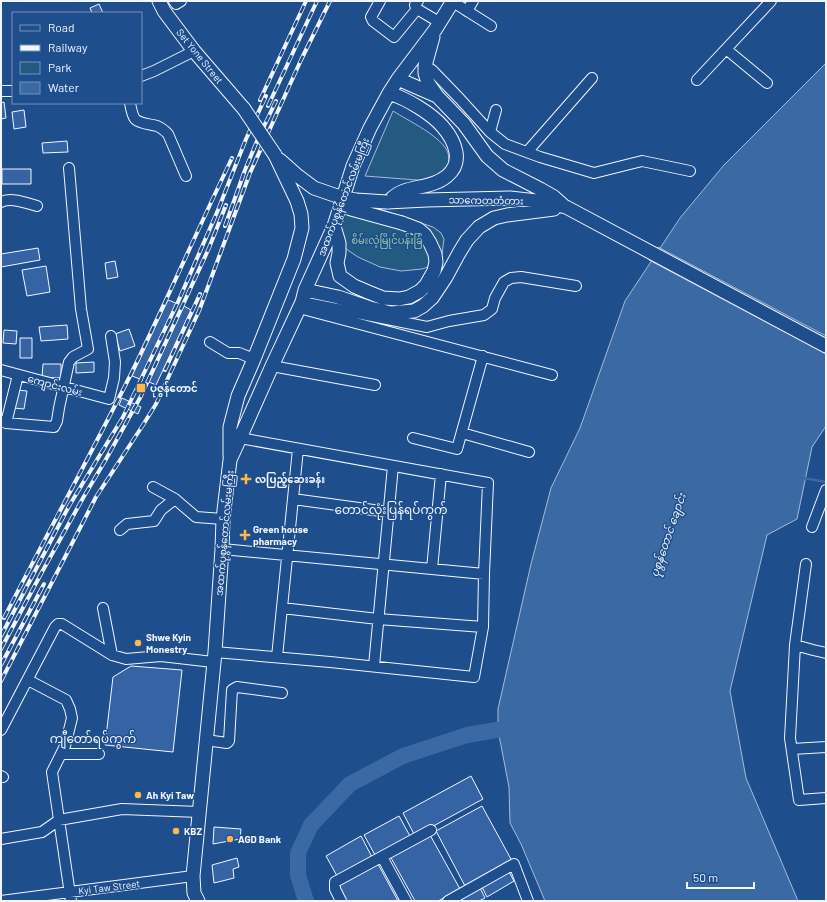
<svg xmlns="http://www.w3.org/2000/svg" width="827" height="902" font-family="Barlow,'Noto Sans Myanmar',sans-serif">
<rect width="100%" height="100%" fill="#1f4e8c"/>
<!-- green -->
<path fill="#245a82" stroke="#a8bbd7" d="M393,111C407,120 443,137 448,153C450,161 448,167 445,174L430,181L365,176Z
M349,199L433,227L441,233L444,239L442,254L431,266L422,269L401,271L380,267L358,257L349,251L335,239Z"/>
<!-- water -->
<path fill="#3b69a3" stroke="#a8bbd7" d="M826,63V426L812,447L797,519L767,535L730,691L746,778L798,901H545L521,844L510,823L509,787L498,730V709L531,564L551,488L580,428L625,301L680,218L724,165Z"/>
<!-- pier -->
<path fill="#1f4e8c" stroke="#a8bbd7" d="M658,247L826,336V354L649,260Z"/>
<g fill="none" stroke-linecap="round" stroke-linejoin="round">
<!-- stream -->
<path stroke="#3b69a3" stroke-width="2.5" d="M803,478L826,482"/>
<!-- river -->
<path stroke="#3b69a3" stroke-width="16" d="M306,901L298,875V853L311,825L350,784L403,756L467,735L519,726"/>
</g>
<!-- building -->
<path fill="#3563a3" stroke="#f2f6ff" d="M99,4L103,13H92L90,8Z
M4,102L6,118L1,119V103Z
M24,110L26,127L14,129L12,112Z
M67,141L68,152L43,153L42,143Z
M2,169H31V184H2Z
M38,248L40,260L1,267V254Z
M115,261L118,277L107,279L105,263Z
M46,266L50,292L27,296L22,270Z
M168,300L176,303L140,379L132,376Z
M184,306L191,310L156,385L149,382Z
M67,325L68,339L41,341L39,327Z
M129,329L135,346L120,351L115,334Z
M4,330L17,331L16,344L3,343Z
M20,338H32V358H20Z
M94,362V372L76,373V363Z
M43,364H61V378L42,377Z
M17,390L27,391L24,409L14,408Z
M122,398L141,407L138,414L119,405Z
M131,666L182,670L173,752L105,745L113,677Z
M471,776L483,799L415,836L403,813Z
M482,806L512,861L465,886L436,831Z
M399,816L410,836L375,855L364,835Z
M214,827L241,829L240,839L213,844Z
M430,835L460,889L438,901H415L390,856Z
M361,836L372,857L337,876L326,856Z
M237,858L239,867L233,869L234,878L214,883L212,865Z
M378,864L398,901H346L338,886Z
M508,870L514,881L487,897L481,885Z
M479,886L485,898L479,901H453Z"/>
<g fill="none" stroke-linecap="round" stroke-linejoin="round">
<!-- minor casing -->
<g stroke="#f2f6ff" stroke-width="12">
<path id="minor" d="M174,1L176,4L181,1
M380,1L371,17L373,21L394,37L417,9
M418,1L415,5L417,9L439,22
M453,2L491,26
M467,11L473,1
M726,49L767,83
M425,66L432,70L460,99L490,132L505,144L540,157L594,173L642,161L690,171
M141,76L154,71L194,51
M697,80L771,1
M1,91H13
M130,103C131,108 132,115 135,119C140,124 150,124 157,126C162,128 165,131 168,134L186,176
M490,132L496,110
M527,152L592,78
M1,202C12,197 26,203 37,206
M302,302L427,327L449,321L484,315L492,309L495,298L504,282L511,278L521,277L576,286
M299,308L552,375
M210,342L228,353H239L254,359
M272,366L375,385
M1,370L109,399L114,378L115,362L111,336
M1,421L6,423L54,427L57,421L59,408L69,362L73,357L88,349L81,309L69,168
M6,423L18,375
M462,433L529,452
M413,438L457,449L483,356
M153,487L175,499L196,517L223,519
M293,499L388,512
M812,527L826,490
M120,530L127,524L154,521L161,510L175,499
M222,549L484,574
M806,564L795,645L790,738L799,800L826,798
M432,569L441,474
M103,608L112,655
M282,608L378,619L483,627
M795,645L813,650L826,653
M215,652L330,662L474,677L483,627L484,574L488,483L240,438
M277,657L298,449
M374,666L393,466
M28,680L66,700L70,709L72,718L65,746L52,772L53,779L71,901
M1,730L55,627L58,624H62L112,655L126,659L161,656L213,662
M206,740L227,743L229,741L232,690L237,687L282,693
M792,749L826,747
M61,754H99
M1,776L3,777
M1,839L42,832L59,820L122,809L199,812
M382,857L406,901
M1,901L193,876
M341,901L335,889V882L431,830
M448,901L514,864L528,901"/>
</g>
<!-- major casing -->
<g stroke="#f2f6ff" stroke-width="15">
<path id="major" d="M159,1L164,11L194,51L244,109
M433,37L425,66V73L428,83L437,96L464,124L487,156L503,170L540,189L554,197L563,205
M398,79L437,96
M280,160L298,176L314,188L340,197
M389,201C393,197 398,193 404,191C419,186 435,186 447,176C464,162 455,141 443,127C431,113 407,99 389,93
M387,202L427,200L510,198L537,201L566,207L826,346
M334,226L339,243V253L337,263L340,276L354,286L368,292L383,298L399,299L409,297L420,291L426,285L434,271L436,262L435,254L430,243L425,235L418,229L402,223
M305,290L338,297L370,308L391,313L414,311L423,306L432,298L446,277L459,253L467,240L479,227L494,218L507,215L554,209
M230,456V427L238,396L254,359L294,259L302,228L301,214L297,201L275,155
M198,901L194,893L193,876L215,652L222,549L223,519L230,460L240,438L272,366L302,302L305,290L334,226L353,166L370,128L389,93L398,79L435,30L453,1"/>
</g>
<!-- minor -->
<use href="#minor" stroke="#1f4e8c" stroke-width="10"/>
<!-- major -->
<use href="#major" stroke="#1f4e8c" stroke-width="13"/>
<!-- rail casing -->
<g stroke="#f2f6ff" stroke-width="4">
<path id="rail" d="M260,100L306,1
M268,106L317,1
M225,226L245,170L257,141L276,101
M165,370L200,294
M4,618C46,536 90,456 131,374C166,302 198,229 232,158
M1,636L69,506L123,417L178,302L218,210L246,139L266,96
M1,649L42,572L83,498L105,461L141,396L209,248L226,205
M1,665L44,584
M1,681L96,497L143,425L156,404L199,311L250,173L301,60L330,1"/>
</g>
<!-- rail -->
<use href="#rail" stroke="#1f4e8c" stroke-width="2.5" stroke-dasharray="8" stroke-linecap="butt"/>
<!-- major-bridge casing -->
<g stroke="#f2f6ff" stroke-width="15" stroke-linecap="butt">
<path id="major-bridge" d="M244,109L275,155
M340,197L345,204L351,209L402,223
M340,197L356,200L387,202"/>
</g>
<!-- major-bridge -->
<use href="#major-bridge" stroke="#1f4e8c" stroke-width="13"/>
</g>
<!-- markers -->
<g fill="#ffb74d" stroke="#1f4e8c" stroke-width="1.5">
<rect x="136" y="383" width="10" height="10" rx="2"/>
<path d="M244 473h4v4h4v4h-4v4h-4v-4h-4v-4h4z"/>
<path d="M243 529h4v4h4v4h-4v4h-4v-4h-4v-4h4z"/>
<circle cx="138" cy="643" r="4"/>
<circle cx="138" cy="795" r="4"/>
<circle cx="176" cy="831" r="4"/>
<circle cx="230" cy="839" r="4"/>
</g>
<g text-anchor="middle" stroke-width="3" stroke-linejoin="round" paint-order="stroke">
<!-- street labels -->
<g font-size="10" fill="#f2f6ff" stroke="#1f4e8c">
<text transform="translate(200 56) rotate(51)" y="4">Set Yone Street</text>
<text transform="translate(343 197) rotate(-69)" y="4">အထက်ပုစွန်တောင်လမ်းမကြီး</text>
<text transform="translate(486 200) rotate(1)" y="4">သာကေတတံတား</text>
<text transform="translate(55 385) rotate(15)" y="4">ကျောင်းလမ်း</text>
<text transform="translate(224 533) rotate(-85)" y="4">အထက်ပုစွန်တောင်လမ်းမကြီး</text>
<text transform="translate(109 887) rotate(-7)" y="4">Kyi Taw Street</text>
</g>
<!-- park labels -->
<g font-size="10" fill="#97c8a6" stroke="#1f4e8c">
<text x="387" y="244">စိမ်းလဲ့မြိုင်ပန်းခြံ</text>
</g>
<!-- poi labels -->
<g font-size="10" font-weight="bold" fill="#f2f6ff" stroke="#1f4e8c" text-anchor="start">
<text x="150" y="392">ပုဇွန်တောင်</text>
<text x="255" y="483">လပြည့်ဆေးခန်း</text>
<text x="253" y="533">Green house<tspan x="253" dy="12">pharmacy</tspan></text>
<text x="146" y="641">Shwe Kyin<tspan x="146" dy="12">Monestry</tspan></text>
<text x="146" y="799">Ah Kyi Taw</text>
<text x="184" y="835">KBZ</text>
<text x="238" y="843">AGD Bank</text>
</g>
<!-- water labels -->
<g font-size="11" font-style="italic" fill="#f2f6ff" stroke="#1f4e8c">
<text transform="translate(668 535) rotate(-71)" y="4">ပုစွန်တောင် ချောင်း</text>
</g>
<!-- quarter labels -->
<g font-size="12" fill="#f2f6ff" stroke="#1f4e8c">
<text x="391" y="514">တောင်လုံးပြန်ရပ်ကွက်</text>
<text x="93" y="743">ကျီတော်ရပ်ကွက်</text>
</g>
</g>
<!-- border -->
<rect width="827" height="902" fill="none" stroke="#f2f6ff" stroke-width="4"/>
<!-- legend -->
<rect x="12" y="12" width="130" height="92" fill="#1f4e8c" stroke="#7391ba"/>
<rect x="20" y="25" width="20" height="6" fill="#1f4e8c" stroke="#7391ba"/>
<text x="48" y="32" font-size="12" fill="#f2f6ff">Road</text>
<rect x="20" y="45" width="20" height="6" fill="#f2f6ff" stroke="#7391ba"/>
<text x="48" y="52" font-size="12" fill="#f2f6ff">Railway</text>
<rect x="20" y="62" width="20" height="12" fill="#245a82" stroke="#7391ba"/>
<text x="48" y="72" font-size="12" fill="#f2f6ff">Park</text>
<rect x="20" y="82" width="20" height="12" fill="#3b69a3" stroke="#7391ba"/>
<text x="48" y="92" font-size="12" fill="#f2f6ff">Water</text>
<!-- scale -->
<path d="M687 882v6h67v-6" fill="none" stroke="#f2f6ff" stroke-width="2"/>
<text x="693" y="882" font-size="12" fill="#f2f6ff" stroke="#1f4e8c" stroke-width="3" paint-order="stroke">50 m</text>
</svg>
